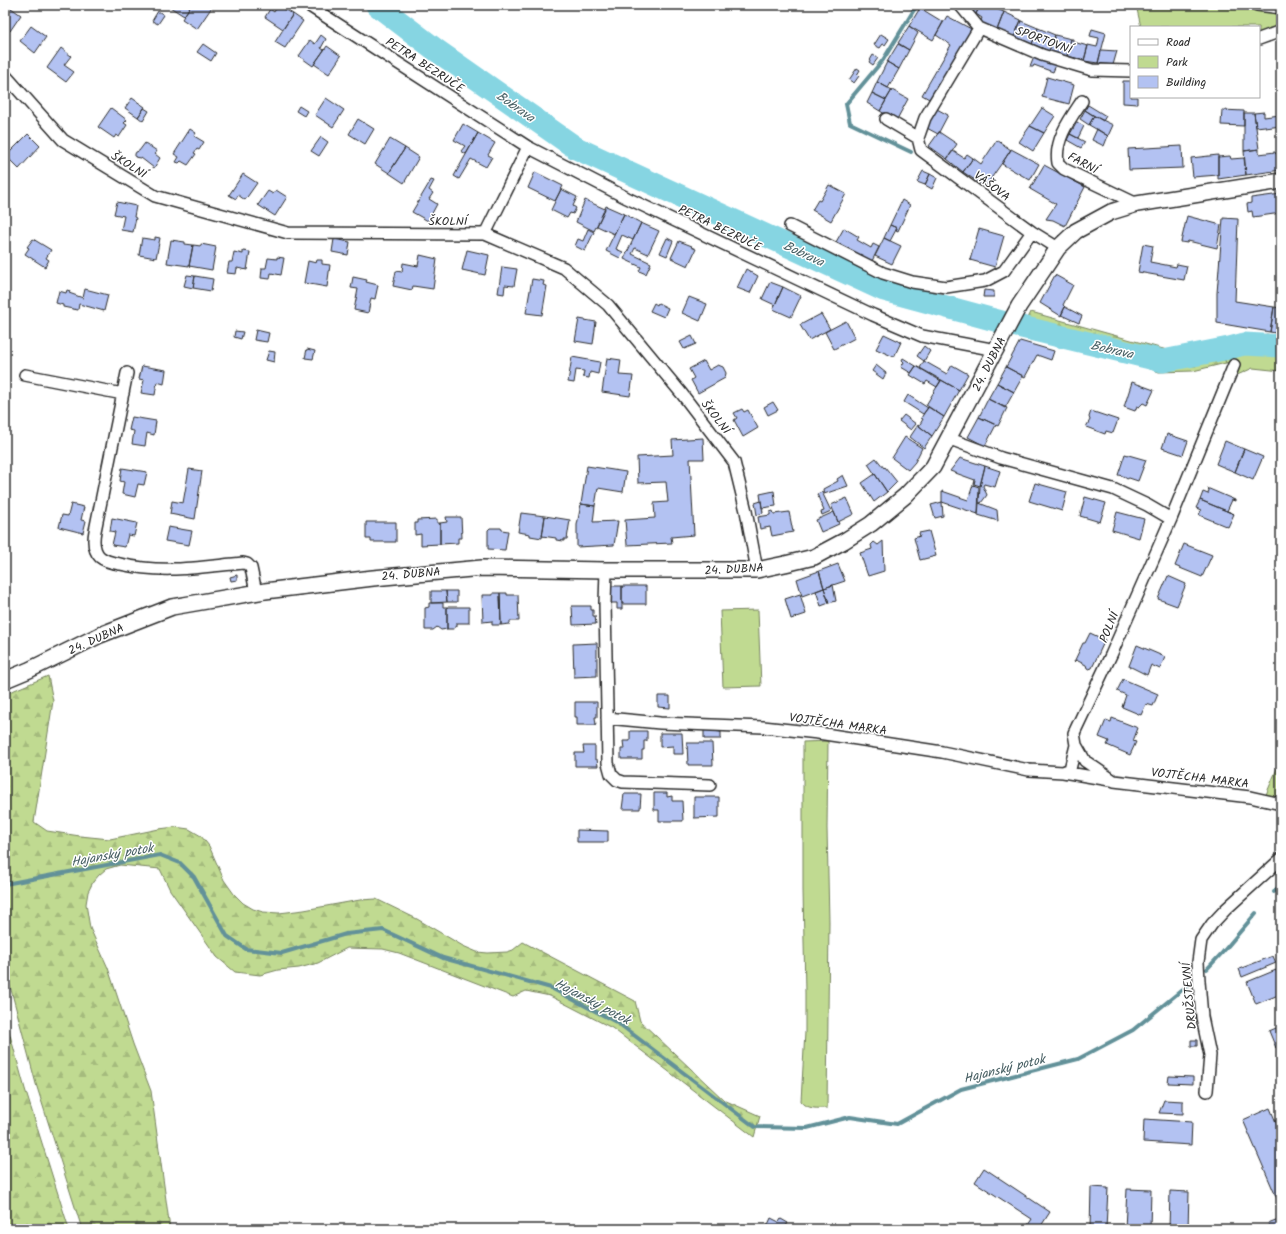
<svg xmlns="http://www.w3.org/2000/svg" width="1286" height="1234" font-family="Kalam,sans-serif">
<defs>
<pattern id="forest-firs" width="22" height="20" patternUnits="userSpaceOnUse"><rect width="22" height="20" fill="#c0da91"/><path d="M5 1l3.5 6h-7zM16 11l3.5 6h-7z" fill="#a5bb7d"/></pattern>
</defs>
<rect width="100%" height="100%" fill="#fff"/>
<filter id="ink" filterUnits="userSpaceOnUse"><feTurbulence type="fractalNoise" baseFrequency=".025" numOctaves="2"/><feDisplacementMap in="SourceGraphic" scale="8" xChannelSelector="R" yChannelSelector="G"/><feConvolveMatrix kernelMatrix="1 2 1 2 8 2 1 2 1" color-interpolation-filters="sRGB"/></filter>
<g filter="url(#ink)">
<!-- green -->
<path fill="#c0da91" stroke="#76825e" d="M1136,5H1234L1281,13V28L1259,35V27H1141Z
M1267,334L1281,337V371L1253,368L1235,376L1234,362L1226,363L1217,342Z
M758,610L761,686L723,687L720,611Z
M828,741L827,828L829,922L827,1108C817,1108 808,1110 801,1101L805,1032V993L803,890V742Z
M1281,759V802L1265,797Z"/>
<!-- forest -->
<path fill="url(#forest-firs)" stroke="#76825e" d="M1031,312L1167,350L1217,342L1226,363L1193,371L1159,372L1110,355L1021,333Z
M48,676L53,701L34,822L47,831L80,836L110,839L159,829L175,827L189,829L201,836L209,846L224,880L234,894L243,903L253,909L263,912L279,913L304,910L360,900L376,899L417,919L463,946L477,952L488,953L507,952L513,950L523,942L635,1001L640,1021L724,1100L760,1116L754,1137L612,1028L550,996L526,991L513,997L399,953L383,949L347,948L318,963L299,968L278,970L260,975L235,972L217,957L170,890L160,869L120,865L106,869L99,875L93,882L88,892L86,904L90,928L108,968L133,1044L151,1091L170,1229H82L36,1084L5,967V694Z
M5,1017L25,1089L69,1229H5Z"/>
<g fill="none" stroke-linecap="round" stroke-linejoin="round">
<!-- stream -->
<path stroke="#629199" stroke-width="4" d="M911,152L850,123L846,104L883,60L917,5
M5,884L160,855L180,863L194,877L227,936L246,949L282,953L346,934L383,930L443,958L551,988L618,1023L755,1127L807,1128L850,1117L897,1124L961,1089L1078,1059L1133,1030L1188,985
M1274,892L1281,884
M1207,969L1222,953L1256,913"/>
<!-- river -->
<path stroke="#86d5e2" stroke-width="23" d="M377,5L436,50L576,148L884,290L1013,325L1163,361L1229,348L1244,344L1281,346"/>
</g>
<!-- building -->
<path fill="#b3c2f2" stroke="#2b2b2b" d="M5,5H14L11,8L21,15L10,31L5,27Z
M171,5H191L184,16L170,7Z
M191,5H209L212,7L197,29L182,19Z
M278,5L293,14L283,29L265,17L270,9L274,12Z
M966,5H980L976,14Z
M980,5H995L994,8L1004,12L997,30L982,24L981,20L982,18L976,14Z
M920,8L943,22L933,40L909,26Z
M158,11L164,15L158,24L152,21Z
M1004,12L1021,20L1014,37L997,30Z
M293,14L303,21L285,48L275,42Z
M947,16L975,31L931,100L922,95L951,45L936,35Z
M1021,21L1038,28L1032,44L1014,37Z
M31,26L46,37L35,53L20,41Z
M909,26L918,33L909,50L898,43Z
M1038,28L1055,35L1049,51L1032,44Z
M1092,29L1106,33L1098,63L1084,61L1088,45L1097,47L1099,38L1090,36Z
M881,34L889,39L885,45L883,44L880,48L874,45Z
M321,35L326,39L321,48L324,50L313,66L299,56L310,40L315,44Z
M1055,35L1071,39L1067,56L1049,51Z
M1071,39H1073V42L1088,46L1084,60L1067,56Z
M203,44L216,53L211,61L197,52Z
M898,44L909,50L899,69L887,62Z
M327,46L341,56L329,74L314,64Z
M61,48L71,56L64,65L74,72L66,82L47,68Z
M1101,50L1117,51L1113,65L1098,63Z
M873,55L878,58L873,65L869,62Z
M1034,57L1056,65L1053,72L1034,65L1033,67H1030Z
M887,62L899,69L888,88L877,82Z
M857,68L860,70L857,75L859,76L854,83L849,80Z
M1047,77L1074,85L1069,104L1042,97Z
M1123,81H1131V97H1137V104L1123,103Z
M877,82L892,90L886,100L872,93Z
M892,90L908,99L896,121L880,111Z
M872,93L886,100L880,111L867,103Z
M132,98L145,107L138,117L125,108Z
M326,98L344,110L333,127L315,115Z
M1088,105L1106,116L1103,121L1085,110Z
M299,106L307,111L304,116L296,111Z
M111,108L127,120L124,123L127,125L119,137L116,135L114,138L98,127Z
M144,108L149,111L143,121L138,117Z
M935,108L948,115L938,134L925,127Z
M1042,108L1055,116L1044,133L1030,126Z
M1085,110L1094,116L1089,125L1080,119Z
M1222,110L1244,111V126L1221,125Z
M1264,112V117L1280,115L1281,126L1265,128V126L1256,127L1254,113Z
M1244,113H1254L1259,149L1244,151Z
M1094,116L1113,125L1108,136L1089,125Z
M358,119L374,129L365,144L349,134Z
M1077,122L1084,126L1078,138L1070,134Z
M463,124L478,133L466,154L461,151L465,146L454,140Z
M1030,126L1044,133L1033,151L1019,142Z
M190,129L196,133L194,136L204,142L199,150L197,149L194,153L196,154L188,165L181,161L179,163L176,162L179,157L174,154Z
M1097,129L1108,136L1104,146L1092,140Z
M939,132L957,144L947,159L929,146Z
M478,133L495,143L488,155L492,157L486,167L471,159L459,179L454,176Z
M28,134L40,146L19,169L6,156Z
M1070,134L1085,142L1081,148L1067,140Z
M321,137L328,142L319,156L311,151Z
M390,139L405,148L389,173L375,164Z
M997,140L1011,150L985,187L963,172L973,158L981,164Z
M145,143L157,151L155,154L160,158L154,168L141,158L135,157V154L136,152L139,151Z
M1182,146L1183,168L1129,170L1128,149Z
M405,148L419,157L404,183L389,173Z
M1011,149L1039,164L1030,180L1002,164Z
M1259,149V154L1275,152L1276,154L1281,153V170L1246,175L1244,151Z
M953,151L964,158L967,154L973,158L963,172L947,159Z
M1218,155V175L1193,177L1191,158Z
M1230,156L1231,159L1244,158L1246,175L1218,179V157Z
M1044,165L1085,187L1065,226L1053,220L1046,219L1056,204L1030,189Z
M923,171L930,174L925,185L917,182Z
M535,172L563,186L555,201L528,188Z
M243,174L257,183L245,200L238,195L236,199L229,195Z
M930,174L937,178L932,189L925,185Z
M431,180L434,181L429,190L433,193L429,199L437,204L428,221L412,212Z
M829,185L846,194L831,221L812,210L818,200L820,201Z
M561,189L577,197L573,206L576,208L573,214L570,213L567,218L551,210Z
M276,190L287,197L275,216L258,205L268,191L273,194Z
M1281,194V213L1253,217L1252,211L1248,212L1247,204L1251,203V198Z
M585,200L605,209L594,231L576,222Z
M902,200L910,205L898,231L896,230L897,228L890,225Z
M117,202L136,206L134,217L136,218L133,232L121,230L124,216L114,214Z
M606,206L624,214L614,234L597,226Z
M624,214L641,223L633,240L622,235L616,249L623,252L620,258L606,251Z
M1187,216L1221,225L1217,248L1188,241L1187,243L1181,242Z
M1223,218L1238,219L1235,301L1274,307L1270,332L1217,323V293Z
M641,223L659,231L648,254L635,248L632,254L651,263L646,274L639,271L641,267L624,259Z
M890,225L897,228L890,241L884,238Z
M844,228L859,237L857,240L871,248L873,244L879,247L872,261L836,242Z
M588,229L594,232L585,251L575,246L578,239L583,241Z
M979,229L1004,236L995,267L970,260Z
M155,237L160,238L156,258L139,255L142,238L155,240Z
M667,238L673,241L667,256L660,253Z
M884,238L901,246L892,264L875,256Z
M33,239L51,250L46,258L49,260L45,267L25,254L29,248L27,247Z
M334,239L350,242L348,255L332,252Z
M171,240L185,242V244L193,245L189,266L167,263Z
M679,241L692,246L691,247L696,249L688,266L671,258Z
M201,244L216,247L212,270L189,266L193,245L201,246Z
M1143,244L1153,246L1150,262L1176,267L1177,264L1187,266L1184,280L1138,272Z
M467,250L489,255L485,275L462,270Z
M243,251L250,252L247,270L237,268L236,274L227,273L229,262H232L234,252L243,254Z
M420,255L437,259L433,289L413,286L412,290L393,286L396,271L402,272L403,263L418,266Z
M277,257L284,258L281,275L271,273L270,279L261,278L262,268H266L268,258L277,259Z
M317,260H322V264L330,265L327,287L304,283L308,261L316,263Z
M502,267L517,269L514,286L505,285L504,294L498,293Z
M746,269L758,276L750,293L737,288Z
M187,275L195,276L193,288L184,286Z
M1055,275L1073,285L1063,305L1065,307L1061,316L1040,303Z
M195,276L213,279L211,291L193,288Z
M353,277L367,280L366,282L378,285L375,299L371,298L368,313L354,310L358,289L351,288Z
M532,279L544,281L543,285L547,286L542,315L526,313Z
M770,282L783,287L775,305L762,299Z
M783,287L801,296L791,317L773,309Z
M85,289L108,295L104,311L79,304L78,310L63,307V305L56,303L59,291L66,293L67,290L70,291L69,293L83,298Z
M984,290L994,291V297H983Z
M689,297L707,304L700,321L682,313Z
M654,303L657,305L658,303L668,308L664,317L650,311Z
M1065,307L1082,316L1079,323L1061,315Z
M1274,307L1281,308V334L1270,332Z
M821,314L830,329L809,340L800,325Z
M579,319L596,322L593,344L575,341Z
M846,321L855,338L834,349L825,332Z
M256,330L269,333L267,342L254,340Z
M235,331L243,332L241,339L234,337Z
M884,334L901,342L894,357L876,349Z
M692,336L696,344L684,349L680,342Z
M1020,341L1054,351L1051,360L1037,355L1025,377L1006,367Z
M924,346L930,351L924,361L917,356Z
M307,349L315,351L313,359L305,358Z
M269,351L275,352L274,362L266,360Z
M572,357L600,362L598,374L590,372L589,378L583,377L584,371L576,370L574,383L568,382Z
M607,358L621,360L619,375L633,376L630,396L602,392Z
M903,358L916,366L911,373L901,367L904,362L902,360Z
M704,361L709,370L718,365L723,367L726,373L725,378L698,393L691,380L694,378L689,369Z
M924,361L947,374L952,365L968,374L959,390L920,368Z
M876,365L886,373L883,379L872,371Z
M142,366L166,370L164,384L157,382L155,395L141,393L144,380L139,379Z
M916,366L941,381L937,387L927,381L925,384L910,375Z
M1006,367L1023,376L1014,392L997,383Z
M941,380L959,390L944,417L926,405Z
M1132,382L1154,390L1147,405L1143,403L1139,407L1137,406L1135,411L1124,407Z
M997,383L1014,392L1005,408L988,399Z
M908,395L928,408L923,414L904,402Z
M988,399L1007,408L998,426L979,417Z
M773,402L778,410L768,415L764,407Z
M928,407L944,417L932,436L919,426L923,419L921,418Z
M742,409L744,412L748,410L749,412L758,428L743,437L734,420L737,418L734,413Z
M1091,411L1118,420L1113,433L1106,431L1105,434L1086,427L1090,420L1089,417Z
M904,415L916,424L911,430L899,421Z
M132,417L156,421L154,435L147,433L145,446L132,444L134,431L129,430Z
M979,417L996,425L985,446L968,437Z
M918,425L932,436L924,448L910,437Z
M1167,434L1188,441L1183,455L1162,448Z
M905,437L922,448L915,462L908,470L892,458Z
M703,438L704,459H690L694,535L671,537L672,543L627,545L625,520L655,518L654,503L668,502L666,482L638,483L637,457L673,455L672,440Z
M1225,441L1244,449L1235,472L1216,464Z
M1244,449L1263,457L1253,480L1235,472Z
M1125,454L1146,460L1138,481L1129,478L1127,479L1123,476L1118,475Z
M876,458L884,468L885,467L897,482L887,492L868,464Z
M960,458L985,466L980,486L974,484L975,480L950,471Z
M587,466L626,472L623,492L598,488L595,506L581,504Z
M985,466L1000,471L995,487L984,484L983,486L987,495L981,503L979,502L980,486Z
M122,468L147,472L144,485L138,484L135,497L122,494L124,482L120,481Z
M189,469L202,471L195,519L170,514L172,501L183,503Z
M875,474L887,492L874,502L862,483Z
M843,475L848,486L824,494L823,489L838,481L837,479Z
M1035,483L1067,492L1062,511L1029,501Z
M973,485L979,487L978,514L942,502V491L968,500Z
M1207,488L1235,500V501L1232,500L1227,511L1234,514L1200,500L1203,492L1208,494L1209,490Z
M774,491L776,506L762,508L760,494Z
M822,492L831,511L822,515L821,512L824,511L817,494Z
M1085,497L1106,503L1100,522L1080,516Z
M847,498L854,514L838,522L831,505Z
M1200,500L1234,514L1228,527L1199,515L1201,510L1196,508Z
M761,501L763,513L757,515L755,503Z
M942,502L943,516L935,518L931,505Z
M979,503L997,510L998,521L978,515Z
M71,504L84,507L81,520L86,521L83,533L59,527L62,515L68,516Z
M581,504L595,506L593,522L618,521L614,545L577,547V525Z
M773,511L774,514L789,512L793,532L772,536L770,527L760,529L758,517L770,515V512Z
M834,512L839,524L821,532L816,520Z
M1117,512L1144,519L1139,538L1112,530Z
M521,513L545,516L542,538L530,536V534L518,532Z
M545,516L570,520L567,539H564V541L556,540V538L542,536Z
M446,517H461L462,538H458V543L440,544V523L447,522Z
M112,518L137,523L134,536L128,535L125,547L112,545L115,532L110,531Z
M437,519V523H440V544L421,545V534L415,535V523H417V520Z
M366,522H396V542H371V539H366Z
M168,527L192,531L189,545L165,541Z
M490,528H501L502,530L508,531L505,550L488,549V530Z
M929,531L936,556L920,560L914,538L920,536L919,533Z
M883,541L884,571L868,576L860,553L872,549L871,545L874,542L878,545Z
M1184,544L1212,555L1202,577L1175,566Z
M838,564L845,581L824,588L819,571Z
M819,571L824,588L802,596L797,579Z
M237,575V580L231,581L230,577Z
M1168,576L1186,584L1177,606L1158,599Z
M833,585L836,601L829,603L824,588Z
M610,586H622V609H617V603H610Z
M622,586H646V604H622Z
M824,588L829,603L821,606L816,591Z
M431,591H446L447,602L431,603Z
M446,591H457V602H447Z
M493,593H500L501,625H492V621L483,622L482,595H493Z
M500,593H507V595H518L519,621H510V624L501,625Z
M800,594L806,614L791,619L785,599Z
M429,603H443V607H447V629L441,630L437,627L433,630H425V608L429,607Z
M572,606H591V610H593V616H595L596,624L573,625Z
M447,607H469V623H457V626L453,629H447Z
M1090,633L1105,640L1092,668L1089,669L1087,668L1086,665L1076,660L1074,662L1083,643H1085Z
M597,643V676L574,677L573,644Z
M1137,645L1165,657L1160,669L1151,665L1147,675L1129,666Z
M1123,679L1158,694L1153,706L1146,704L1141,715L1122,707L1126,695L1117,691Z
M658,696H670V708L658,707Z
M575,702H597V717H595L596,725H577V717H575Z
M1112,718L1138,728L1133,741L1136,742L1130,755L1107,745L1109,741L1099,737L1106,720L1111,722Z
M704,730L721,732V739H704Z
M630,731H647V741H644V750H642V759H621V749H624L623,741H630Z
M660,733H682L683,754H673V746L660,747Z
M687,743H712L713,765H688Z
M583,746H595V759H597L598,766H575V753H584Z
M654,793H667V797L672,796V801H682L683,821H659V810H654Z
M624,794H641L640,809H622Z
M694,797H719V817L694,818Z
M577,830L608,831V842H577Z
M1273,956L1276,963L1242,977L1239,969Z
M1276,970L1281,981V994L1256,1004L1247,982Z
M1281,1026V1046L1276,1048L1269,1031Z
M1191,1040H1197V1046H1191Z
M1169,1076L1193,1077V1084L1168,1083Z
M1164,1100L1183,1101V1114L1159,1113Z
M1270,1108L1281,1134V1208L1243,1120Z
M1144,1119L1192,1122L1191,1145L1143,1142Z
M984,1168L1050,1212L1041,1226L1045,1228L1044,1229H1033L1028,1225L1032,1219L975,1182Z
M1091,1187L1108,1188L1106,1229H1090Z
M1127,1189L1151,1190L1150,1229H1125Z
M1170,1191L1189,1192L1188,1229H1169Z
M771,1218L779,1222L781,1219L788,1223L786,1226L793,1229H766Z
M1281,1218V1227L1277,1229H1271L1268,1223Z"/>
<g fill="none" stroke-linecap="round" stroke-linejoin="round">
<!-- minor casing -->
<g stroke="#2b2b2b" stroke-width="14">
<path id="minor" d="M308,5L528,147L627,198L873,315L922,336L996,350
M960,5L979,28L1042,55L1092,70L1131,71
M1257,5L1281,8
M979,28L925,118L918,138L921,150L1032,232L1058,248
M1259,39L1281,31
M5,75L63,140L155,196L288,233L485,234L564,268L608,305L682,394L734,462L746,511L757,570
M1082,101C1070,119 1054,140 1058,163L1064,169L1137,204
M886,119L918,138
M790,226L883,273L912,282L946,287L985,281L1004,271L1032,232
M485,234L528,147
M127,373L95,531C93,541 93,550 100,557C106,562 114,563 120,564C164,574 199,567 243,563L247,564L251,568L256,592
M25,375L123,394
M950,439L1001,458L1113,489L1147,505L1171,519
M606,570L605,603L608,763L611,774L617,780L623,782L710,785
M607,718L660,723L763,727L818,733L942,752L1029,770L1063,772L1070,769L1076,745L1074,733L1111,655L1171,519L1234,365
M1076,745L1085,761L1114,781L1250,797L1281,804
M1063,772L1110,780
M1207,1091L1210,1055L1202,1017L1199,981L1198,962L1201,940L1212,924L1226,909L1281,859"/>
</g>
<!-- secondary casing -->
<g stroke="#2b2b2b" stroke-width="18">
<path id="secondary" d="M5,680L29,670L100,635L172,607L265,591L373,578L482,568L606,570H757L785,564L814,557L844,541L871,524L905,496L933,467L1019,306L1058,248L1076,231L1111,212L1137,204L1281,181"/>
</g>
<!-- minor -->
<use href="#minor" stroke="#fff" stroke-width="11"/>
<!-- secondary -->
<use href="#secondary" stroke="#fff" stroke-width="15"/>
</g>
</g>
<g text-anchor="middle" stroke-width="3" stroke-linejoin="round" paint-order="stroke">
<!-- street labels -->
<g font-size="12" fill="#2b2b2b" stroke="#fff">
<text transform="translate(1044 40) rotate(20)" y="4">SPORTOVNÍ</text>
<text transform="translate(425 65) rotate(33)" y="4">PETRA BEZRUČE</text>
<text transform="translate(1083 163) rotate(29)" y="4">FARNÍ</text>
<text transform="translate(129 165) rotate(32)" y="4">ŠKOLNÍ</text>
<text transform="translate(992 186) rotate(37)" y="4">VÁŠOVA</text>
<text x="448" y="225">ŠKOLNÍ</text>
<text transform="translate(720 228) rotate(26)" y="4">PETRA BEZRUČE</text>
<text transform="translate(989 364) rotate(-63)" y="4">24. DUBNA</text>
<text transform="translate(716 417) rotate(52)" y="4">ŠKOLNÍ</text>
<text transform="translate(734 569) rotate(-3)" y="4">24. DUBNA</text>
<text transform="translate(411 574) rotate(-5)" y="4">24. DUBNA</text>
<text transform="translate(1109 627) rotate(-67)" y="4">POLNÍ</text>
<text transform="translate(96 639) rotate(-24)" y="4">24. DUBNA</text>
<text transform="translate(838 724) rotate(8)" y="4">VOJTĚCHA MARKA</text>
<text transform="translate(1200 778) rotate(7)" y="4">VOJTĚCHA MARKA</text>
<text transform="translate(1189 996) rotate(-95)" y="4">DRUŽSTEVNÍ</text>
</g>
<!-- water labels -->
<g font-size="13" font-style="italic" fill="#465e62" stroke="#fff">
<text transform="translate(516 106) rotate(35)" y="5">Bobrava</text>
<text transform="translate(804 253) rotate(25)" y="5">Bobrava</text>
<text transform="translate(1112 349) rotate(13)" y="5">Bobrava</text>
<text transform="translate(112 854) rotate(-10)" y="5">Hajanský potok</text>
<text transform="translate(593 1001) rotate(28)" y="5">Hajanský potok</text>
<text transform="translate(1004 1068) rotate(-14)" y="5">Hajanský potok</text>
</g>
</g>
<!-- margin -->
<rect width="1286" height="1234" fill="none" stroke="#fff" stroke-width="20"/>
<rect x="10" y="10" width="1266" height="1214" fill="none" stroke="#2b2b2b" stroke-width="1.5" filter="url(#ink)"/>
<!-- legend -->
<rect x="1130" y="26" width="130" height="72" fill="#ffffff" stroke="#aaaaaa"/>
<rect x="1138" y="39" width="20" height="6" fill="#ffffff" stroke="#aaaaaa"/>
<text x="1166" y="46" font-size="12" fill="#2b2b2b">Road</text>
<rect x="1138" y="56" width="20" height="12" fill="#c0da91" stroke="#aaaaaa"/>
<text x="1166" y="66" font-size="12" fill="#2b2b2b">Park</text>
<rect x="1138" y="76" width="20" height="12" fill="#b3c2f2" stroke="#aaaaaa"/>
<text x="1166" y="86" font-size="12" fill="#2b2b2b">Building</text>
</svg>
